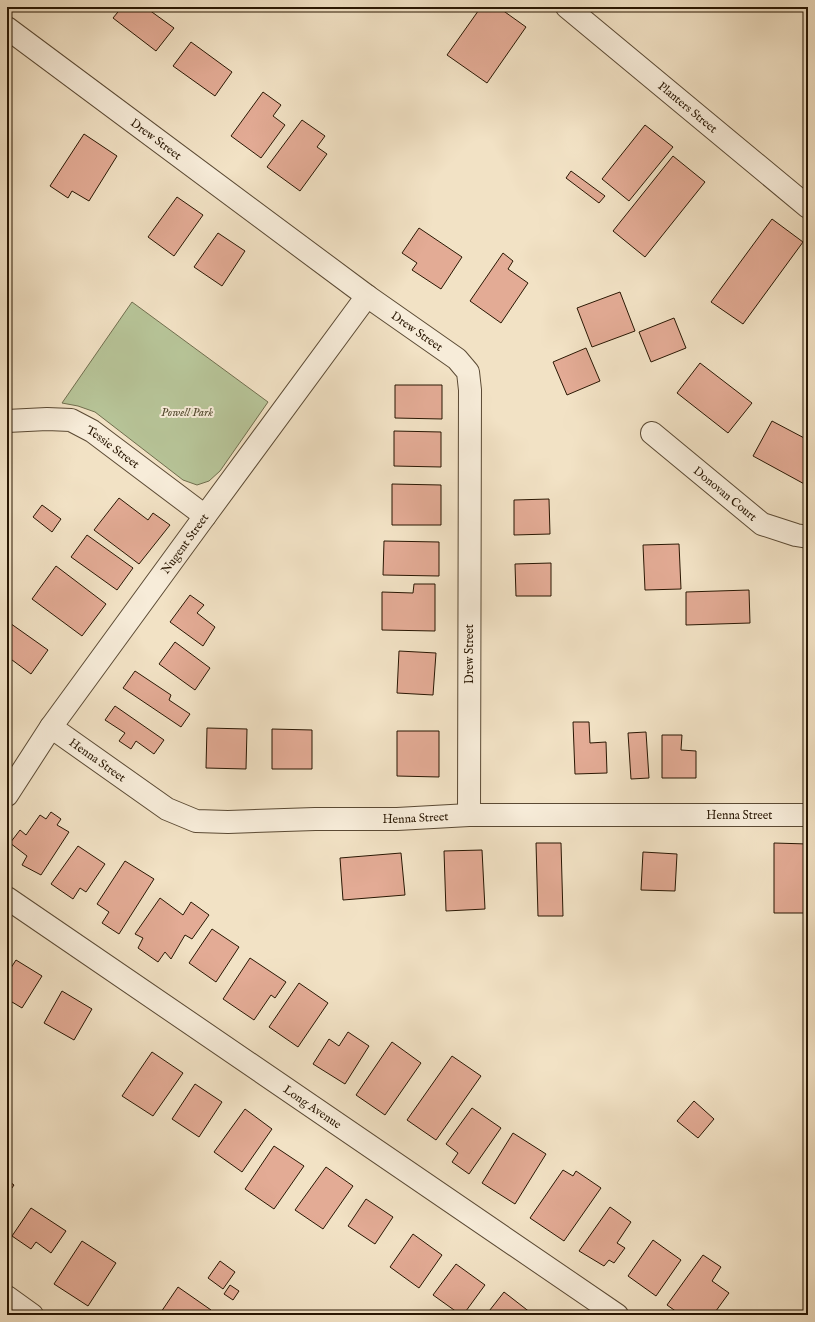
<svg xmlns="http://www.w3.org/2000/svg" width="815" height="1322" font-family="'IM FELL English',serif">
<rect width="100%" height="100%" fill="#f2e2c5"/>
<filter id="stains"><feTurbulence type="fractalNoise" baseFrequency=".005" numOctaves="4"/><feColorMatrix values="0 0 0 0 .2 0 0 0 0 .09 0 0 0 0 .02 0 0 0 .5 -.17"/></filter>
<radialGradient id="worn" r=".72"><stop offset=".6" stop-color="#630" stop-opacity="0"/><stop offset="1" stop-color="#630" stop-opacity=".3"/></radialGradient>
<!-- green -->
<path fill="#b7c498" stroke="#706e4e" d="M132,302L268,402L220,471L209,481L197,485L183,480L95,412L78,406L62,403Z"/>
<!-- building -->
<path fill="#e3ab95" stroke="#291703" d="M122,7H145L174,28L156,51L113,18Z
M481,7H498L526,27L487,83L447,55Z
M191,42L232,72L215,96L173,66Z
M263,92L281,105L273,116L285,125L261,158L231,136Z
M302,120L325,136L317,147L327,154L300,191L267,167Z
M645,125L673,147L629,201L602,179Z
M84,134L117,156L89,201L72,191L68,198L50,186Z
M673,156L705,182L645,257L613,231Z
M571,171L605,196L599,203L566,178Z
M177,197L203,215L174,256L148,237Z
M772,219L803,242L743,324L711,302Z
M419,228L462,257L441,289L412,270L417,263L402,253Z
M218,233L245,251L222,286L194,267Z
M503,253L513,261L508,269L528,283L501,323L470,301Z
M620,292L635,331L592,347L577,308Z
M674,318L686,348L651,362L639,332Z
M586,348L600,381L567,395L553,362Z
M700,363L752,403L728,433L677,393Z
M395,385H442V419L395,418Z
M772,421L808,440V486L753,456Z
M394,431L441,432V467L394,466Z
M392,484L441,485V525H392Z
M119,498L148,520L153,513L170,525L139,564L94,530Z
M549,499L550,534L514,535V500Z
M42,505L61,519L52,532L33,517Z
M87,535L133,568L117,590L71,557Z
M384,541L439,542V576L383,575Z
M679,544L681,589L645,590L643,545Z
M551,563V596H516L515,564Z
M56,566L106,604L82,636L32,599Z
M414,584H435V631L382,630V592L413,593Z
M749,590L750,623L686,625V592Z
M190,595L204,605L197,613L215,627L203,646L170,622Z
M7,621L48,650L31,674L8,657L7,659Z
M175,642L210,668L195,690L159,664Z
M399,651L436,653L433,695L397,693Z
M135,671L171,695L169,700L190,714L181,727L123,688Z
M115,706L164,740L154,754L136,741L131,749L119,741L125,733L105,720Z
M573,722H589L590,743L606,742L607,773L575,774Z
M207,728L247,729L246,769L206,768Z
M272,729L312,730V769H272Z
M397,731H439V777L397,776Z
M646,732L649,778L631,779L628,733Z
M662,735H682L681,750L696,751V778H662Z
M51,812L61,819L57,825L69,832L41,875L22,865L27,856L10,843L20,830L26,835L40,815L46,819Z
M536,843H561L563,916H538Z
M774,843L808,844V913H774Z
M78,846L105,864L86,892L80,888L73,899L51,884Z
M482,850L485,909L446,911L444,851Z
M643,852L677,854L675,891L641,890Z
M401,853L405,895L343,900L340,858Z
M125,861L154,879L119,934L102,923L109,912L97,904Z
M160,898L183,915L191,902L209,915L192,939L185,935L171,959L165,952L158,962L138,948L143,938L135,934Z
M212,929L239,947L216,982L189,963Z
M250,958L286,982L275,998L271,995L254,1020L223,999Z
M16,960L42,976L22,1008L7,999V974Z
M299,983L328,1003L298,1047L269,1027Z
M62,991L92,1009L74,1040L44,1023Z
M348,1032L369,1046L345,1084L313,1064L329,1039L339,1046Z
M392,1042L421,1063L385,1115L356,1095Z
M152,1052L183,1073L153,1116L122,1096Z
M452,1056L481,1076L436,1140L407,1120Z
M195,1084L222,1102L199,1137L172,1119Z
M694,1101L714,1119L698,1138L677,1121Z
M472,1108L501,1128L469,1174L452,1162L458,1153L446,1144Z
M245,1109L272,1129L242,1172L214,1152Z
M513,1133L546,1154L515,1204L482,1183Z
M806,1142H808V1160H807Z
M274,1146L304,1166L274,1209L245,1189Z
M326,1167L353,1186L323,1229L295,1210Z
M563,1170L573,1176L576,1171L601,1188L564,1241L530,1218Z
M7,1180L14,1185L7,1195Z
M366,1199L393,1217L375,1244L348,1226Z
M610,1207L631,1222L617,1243L625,1248L614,1263L609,1260L604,1266L579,1251Z
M31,1208L66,1231L51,1253L36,1242L31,1249L12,1236Z
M413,1234L442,1255L419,1288L390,1267Z
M653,1240L681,1260L656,1296L628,1276Z
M82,1241L116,1263L88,1306L54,1284Z
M703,1255L721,1267L712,1281L729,1293L713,1315H681L667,1305Z
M220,1261L235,1272L223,1289L208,1278Z
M456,1264L485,1285L463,1315H461L433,1295Z
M230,1285L239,1291L233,1300L224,1294Z
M178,1287L211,1310L208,1315H159Z
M504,1292L531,1313L529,1315H486Z"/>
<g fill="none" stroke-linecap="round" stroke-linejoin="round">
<!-- minor casing -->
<g stroke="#5b4a34" stroke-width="24">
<g id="minor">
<path id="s1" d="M567,7L808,207"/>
<path id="s2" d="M7,28L367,296L457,359L468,372L470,390L469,815"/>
<path id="s3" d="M7,421L47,419L71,420L92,431L205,516"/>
<path id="s4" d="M652,433L762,524L796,535L808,537"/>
<path id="s5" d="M51,727L167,809L196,821L228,822L315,819H397L469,815H808"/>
<path id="s6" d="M7,795L51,727L205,516L367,296"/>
<path id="s7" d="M7,898L617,1315"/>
<path d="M7,1297L32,1315"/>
</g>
</g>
<!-- minor -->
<use href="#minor" stroke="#f7ecd9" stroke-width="22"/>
</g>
<g text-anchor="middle" stroke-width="4" stroke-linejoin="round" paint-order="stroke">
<!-- street labels -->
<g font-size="12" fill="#291703" stroke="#f7ecd9">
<text dy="4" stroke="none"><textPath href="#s1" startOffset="157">Planters Street</textPath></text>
<text dy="4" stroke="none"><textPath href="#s2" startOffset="186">Drew Street</textPath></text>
<text dy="4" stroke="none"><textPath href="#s2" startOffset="510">Drew Street</textPath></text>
<text dy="4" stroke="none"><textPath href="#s3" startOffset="114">Tessie Street</textPath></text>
<text dy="4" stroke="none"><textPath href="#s4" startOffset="95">Donovan Court</textPath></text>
<text dy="4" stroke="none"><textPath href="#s6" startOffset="308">Nugent Street</textPath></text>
<text transform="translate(469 654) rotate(-90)" y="4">Drew Street</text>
<text dy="4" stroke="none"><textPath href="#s5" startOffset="57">Henna Street</textPath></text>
<text dy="4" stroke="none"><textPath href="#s5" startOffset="717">Henna Street</textPath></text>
<text dy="4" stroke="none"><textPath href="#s5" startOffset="393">Henna Street</textPath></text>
<text dy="4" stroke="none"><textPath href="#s7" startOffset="370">Long Avenue</textPath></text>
</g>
<!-- park labels -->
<g font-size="12" font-style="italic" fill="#544b30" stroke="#f7ecd9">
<text x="187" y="416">Powell Park</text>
</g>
</g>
<!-- margin -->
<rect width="815" height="1322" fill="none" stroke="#f2e2c5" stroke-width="24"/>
<rect x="8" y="8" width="799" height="1306" fill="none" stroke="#291703" stroke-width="2"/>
<rect x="12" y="12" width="791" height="1298" fill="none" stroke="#291703"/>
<rect width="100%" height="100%" filter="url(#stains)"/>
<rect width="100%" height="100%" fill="url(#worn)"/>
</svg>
